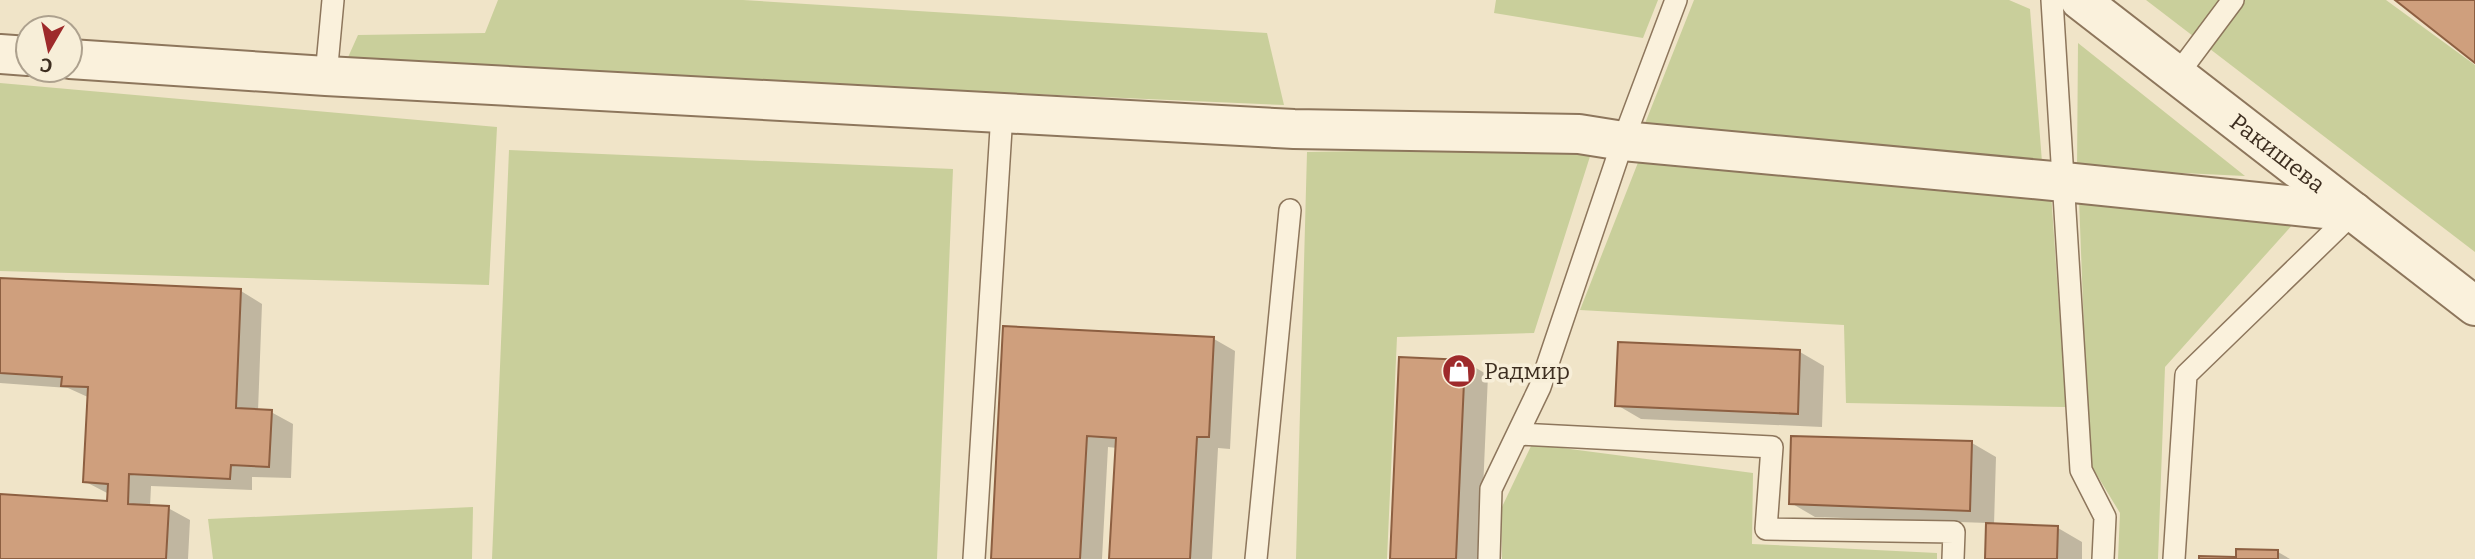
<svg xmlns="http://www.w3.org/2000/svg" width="2475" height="559" font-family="Bitter,serif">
<rect width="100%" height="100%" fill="#f0e4c8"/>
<!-- green -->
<path fill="#c9cf9b" d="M498,0H743L1267,33L1284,105L345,64L358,35L485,33Z
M1496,0H1658L1643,38L1494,13Z
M1694,0H2009L2030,9L2042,162L1642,131Z
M2146,0H2386L2475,65V252Z
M2078,43L2245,176L2077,168Z
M0,83L497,127L489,285L0,271Z
M1593,147L1534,333L1397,337L1387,559H1296L1307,152Z
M509,150L953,169L937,559H492Z
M1639,160L2051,193L2066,407L1846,403L1844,325L1580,310Z
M2079,199L2294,223L2165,367L2158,559H2118L2120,513L2089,462Z
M1532,444L1753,473L1752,544L1937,553V559H1502L1501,509Z
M473,507L472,559H213L208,519Z"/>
<!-- shadow -->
<path fill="#0003" d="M0,279L241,291L262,304L258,411L271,412L293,424L291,478L252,477V490L151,486L150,507L168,508L190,520L188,559H0V496L108,503L109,494L84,481L90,398L68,388L0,383V390Z
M1005,328L1214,339L1235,351L1230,449L1218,448L1212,559H1111L1117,448L1108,447L1102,559H992Z
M1800,352L1824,366L1822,427L1641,419L1617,405Z
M1464,361L1488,375L1480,559H1392Z
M1972,443L1996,457L1994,525L2058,528L2082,542V559H1987L1988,523L1815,517L1791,503Z
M2278,552L2290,559H2237Z"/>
<!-- building -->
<path fill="#cf9f7d" stroke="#8d5f41" stroke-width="2" d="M2395,0H2475V63Z
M0,278L241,289L236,408L272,410L269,467L231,465L230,479L129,474L128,504L169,506L166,559H0V494L107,501L108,484L83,482L88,387L61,386L62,377L0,373Z
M1003,326L1214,337L1209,437H1197L1190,559H1109L1116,438L1087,436L1080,559H991Z
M1618,342L1800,350L1798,414L1615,406Z
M1399,357L1465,360L1456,559H1390Z
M1791,436L1972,441L1970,511L1789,504Z
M1986,523L2058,526L2057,559H1985Z
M2236,549L2278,550V559H2199V556L2236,557Z"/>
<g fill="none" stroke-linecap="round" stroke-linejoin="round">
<!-- service casing -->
<g stroke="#8d765c" stroke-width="24">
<path id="service" d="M2052,0L2081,470L2105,517L2103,559
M2177,75L2233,0
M326,76L333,0
M1518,434L1772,447L1766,529L1954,532L1953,559
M974,559L1002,113
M1256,559L1290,210
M1489,559L1491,489L1540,387L1623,141L1676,0
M2174,559L2186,375L2354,212"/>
</g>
<!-- minor casing -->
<g stroke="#8d765c" stroke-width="42">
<path id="minor" d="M0,54L28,56
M70,59L326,76L1294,129L1579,134L1623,141L2064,182L2354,212"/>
</g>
<!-- tertiary casing -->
<g stroke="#8d765c" stroke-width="42">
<g id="tertiary">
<path id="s1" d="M2080,0L2475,306"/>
</g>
</g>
<!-- service -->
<use href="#service" stroke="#faf1dc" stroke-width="21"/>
<!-- minor -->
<use href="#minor" stroke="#faf1dc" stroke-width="38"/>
<!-- tertiary -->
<use href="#tertiary" stroke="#faf1dc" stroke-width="38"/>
</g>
<!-- icons -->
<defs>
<g id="shop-disc" transform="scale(1.75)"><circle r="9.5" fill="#9e2a2b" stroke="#f7eed8"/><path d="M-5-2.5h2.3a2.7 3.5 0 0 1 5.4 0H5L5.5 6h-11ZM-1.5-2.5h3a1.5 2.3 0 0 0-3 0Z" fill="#fff"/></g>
</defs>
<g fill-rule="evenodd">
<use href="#shop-disc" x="1459" y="371"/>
</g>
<g text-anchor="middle" stroke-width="7" stroke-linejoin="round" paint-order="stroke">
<!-- street labels -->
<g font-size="23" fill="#3d2e20" stroke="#f7eed8">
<text dy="8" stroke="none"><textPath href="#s1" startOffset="250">Ракишева</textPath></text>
</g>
<!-- poi labels -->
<g font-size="23" fill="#3d2e20" stroke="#f7eed8" text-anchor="start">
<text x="1484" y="379">Радмир</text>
</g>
</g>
<!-- north arrow -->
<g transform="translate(49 49) rotate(189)"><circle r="33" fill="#f7eed8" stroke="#ada18e" stroke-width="2"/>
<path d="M0-5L12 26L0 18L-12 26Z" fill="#9e2a2b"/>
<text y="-10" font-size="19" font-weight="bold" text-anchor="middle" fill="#3d2e20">С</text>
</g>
</svg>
